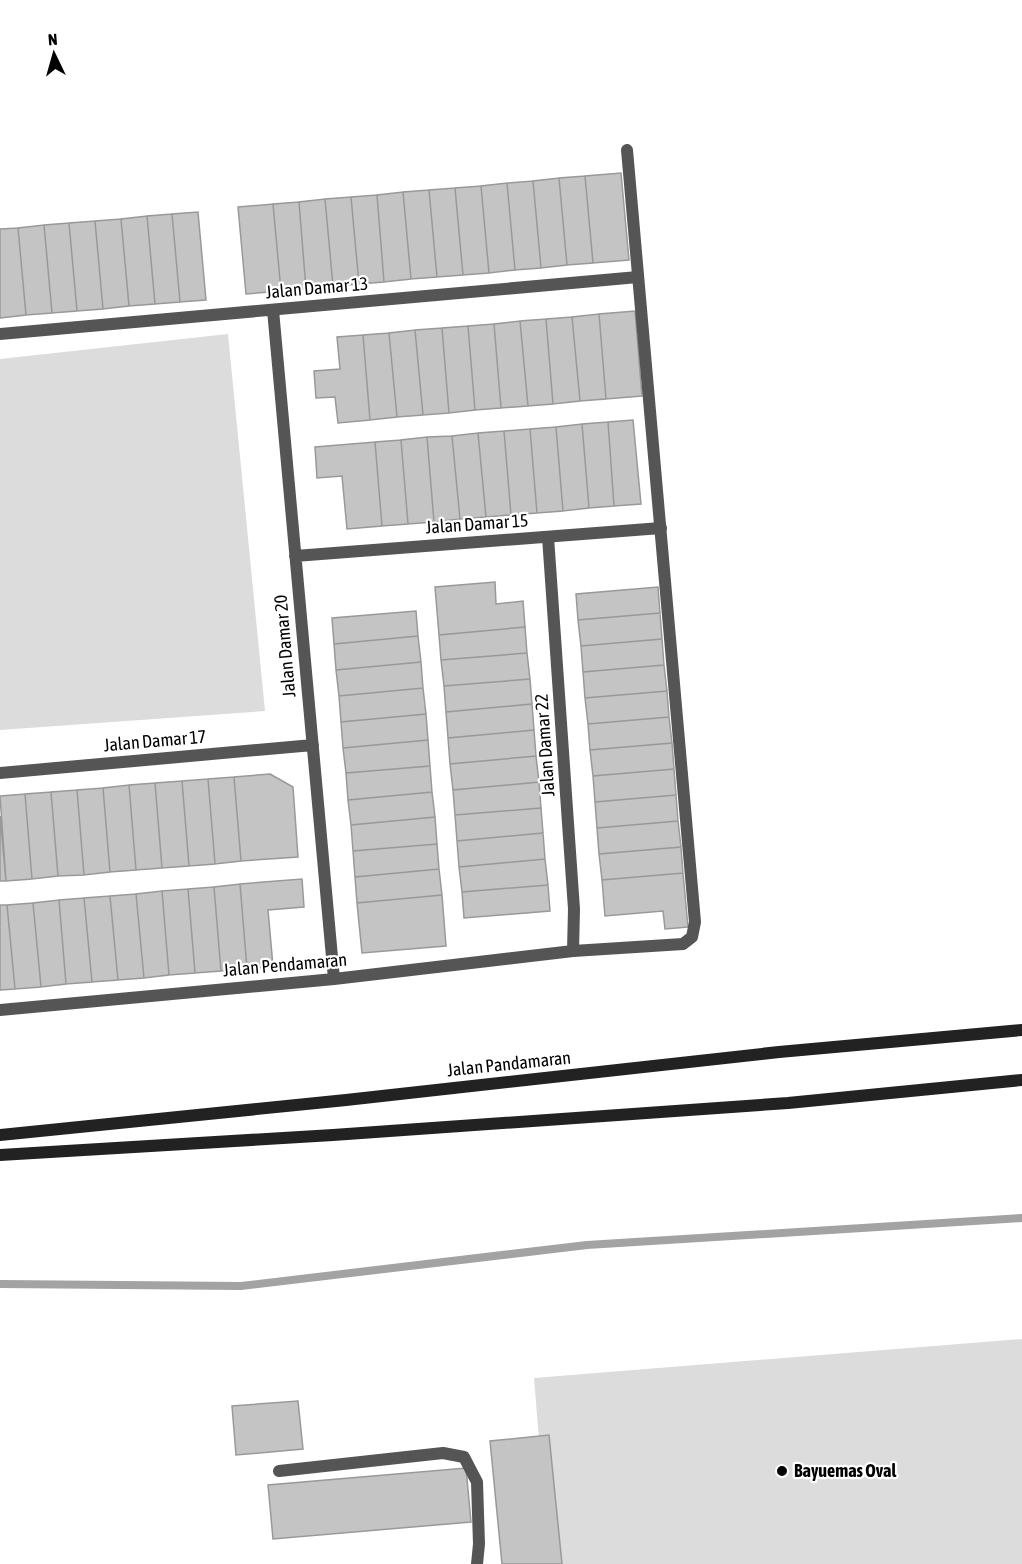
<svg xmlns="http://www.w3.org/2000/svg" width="1022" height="1564" font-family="'Asap Condensed',sans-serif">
<rect width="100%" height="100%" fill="#fff"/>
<!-- green -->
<path fill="#dcdcdc" d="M228,334L265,711L0,730V359Z
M1022,1339V1564H549L534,1378Z"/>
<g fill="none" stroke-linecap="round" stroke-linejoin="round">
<!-- stream -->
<path stroke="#a3a3a3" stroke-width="8" d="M0,1284L241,1286L587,1245L1022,1218"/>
</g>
<!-- building -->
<path fill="#c4c4c4" stroke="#999" stroke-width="1.5" d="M621,173L629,260L593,263L585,176Z
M585,176L593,263L567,265L559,178Z
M559,178L567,265L541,268L533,181Z
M533,181L541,268L515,270L507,183Z
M507,183L515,270L489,273L481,186Z
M481,186L489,273L463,275L455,188Z
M455,188L463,275L437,277L429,190Z
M429,190L437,277L411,279L403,192Z
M403,192L411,279L384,282L377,195Z
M377,195L384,282L359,284L351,197Z
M351,197L359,284L333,286L325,199Z
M325,199L333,286L306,289L299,202Z
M299,202L306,289L281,291L273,204Z
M273,204L281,291L246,294L238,207Z
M198,212L206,300L180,302L172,214Z
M172,214L180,302L155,304L147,216Z
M147,216L155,304L129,306L121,219Z
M121,219L129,306L103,309L95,221Z
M95,221L103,309L77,311L69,223Z
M69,223L77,311L52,313L44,225Z
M44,225L52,313L26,315L18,228Z
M18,228L26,315L0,318V229Z
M635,311L642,396L606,399L599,314Z
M599,314L606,399L580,401L572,317Z
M572,317L580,401L553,404L546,319Z
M546,319L553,404L528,406L520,321Z
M520,321L528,406L501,408L494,324Z
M494,324L501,408L475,410L468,326Z
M468,326L475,410L449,413L442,328Z
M442,328L449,413L423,415L415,330Z
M415,330L423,415L397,417L389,333Z
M389,333L397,417L370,420L363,335Z
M363,335L370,420L338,423L335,397L316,398L314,371L340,369L337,337Z
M633,420L641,504L614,506L608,422Z
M608,422L614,506L589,508L582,424Z
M582,424L589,508L563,511L556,427Z
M556,427L563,511L537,513L530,429Z
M530,429L537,513L511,515L504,431Z
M504,431L511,515L486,517L478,433Z
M478,433L486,517L460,519L452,436Z
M452,436L460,519L434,522L427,437Z
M427,437L434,522L408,524L401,440Z
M401,440L408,524L382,526L375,442Z
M375,442L382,526L347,529L342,476L317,478L315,447Z
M495,582L496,604L523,601L525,627L439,635L435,587Z
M658,587L660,613L578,620L576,594Z
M416,611L418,636L334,644L332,618Z
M660,613L662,639L581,646L578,620Z
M525,627L527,653L441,660L439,635Z
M418,636L421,662L336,670L334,644Z
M662,639L664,665L583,672L581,646Z
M527,653L530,679L444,686L441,660Z
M421,662L423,688L339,696L336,670Z
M664,665L667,691L585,698L583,672Z
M530,679L532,704L446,712L444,686Z
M423,688L426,714L341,722L339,696Z
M667,691L669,717L588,724L585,698Z
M532,704L534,730L448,738L446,712Z
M426,714L428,740L343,748L341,722Z
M669,717L672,743L590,750L588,724Z
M534,730L536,756L450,764L448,738Z
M428,740L430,766L346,773L343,748Z
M672,743L674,769L593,776L590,750Z
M536,756L539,782L453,790L450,764Z
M430,766L432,792L348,800L346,773Z
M674,769L676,795L595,802L593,776Z
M270,774L293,787L298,857L241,861L234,777Z
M234,777L241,861L215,864L208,779Z
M208,779L215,864L189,866L182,781Z
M182,781L189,866L162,868L155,783Z
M539,782L541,808L455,815L453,790Z
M155,783L162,868L136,870L129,785Z
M129,785L136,870L110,872L103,788Z
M103,788L110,872L84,875L77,790Z
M77,790L84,875L58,876L51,792Z
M51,792L58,876L32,879L25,794Z
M432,792L435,817L351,825L348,800Z
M25,794L32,879L6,881L0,796Z
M676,795L678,821L597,828L595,802Z
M541,808L543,833L457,841L455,815Z
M0,816L6,881H0Z
M435,817L437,844L353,851L351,825Z
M678,821L681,847L599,854L597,828Z
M543,833L545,859L459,867L457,841Z
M437,844L439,869L355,877L353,851Z
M681,847L683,873L602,880L599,854Z
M545,859L548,885L462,892L459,867Z
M439,869L442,895L357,903L355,877Z
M683,873L688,927L665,929L663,911L605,916L602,880Z
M302,879L304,907L268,910L273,966L247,969L240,884Z
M240,884L247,969L221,971L214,887Z
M548,885L550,911L464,918L462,892Z
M214,887L221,971L195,973L188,889Z
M188,889L195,973L169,975L162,891Z
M162,891L169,975L144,978L136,894Z
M136,894L144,978L118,980L110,896Z
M442,895L446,946L362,953L357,903Z
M110,896L118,980L92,982L84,898Z
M84,898L92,982L66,984L59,900Z
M59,900L66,984L41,987L33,903Z
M33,903L41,987L15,989L7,905Z
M0,905H7L15,989L0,990Z
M298,1401L303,1449L236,1455L232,1406Z
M549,1435L562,1564H502L490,1441Z
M466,1468L471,1522L273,1539L268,1485Z"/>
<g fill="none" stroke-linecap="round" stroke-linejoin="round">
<!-- service -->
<path stroke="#555" stroke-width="12" d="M573,951L683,944L692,937L695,922L627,150
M279,1471L443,1453L464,1457L477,1482L479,1544L477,1564"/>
<!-- minor -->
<path stroke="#555" stroke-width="12" d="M273,310L334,979
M0,334L638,277
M295,556L661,528
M0,773L313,745
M0,1010L334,979L573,951L574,909L548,537"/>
<!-- secondary -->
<path stroke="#222" stroke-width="12" d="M0,1135L346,1100L779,1052L1022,1030
M0,1155L333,1135L788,1103L1022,1080"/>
</g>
<!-- markers -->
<circle fill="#000" stroke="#fff" stroke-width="2" cx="782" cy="1471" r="6"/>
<g text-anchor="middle" stroke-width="4.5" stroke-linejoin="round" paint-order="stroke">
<!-- street labels -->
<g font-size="18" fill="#000" stroke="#fff">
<text transform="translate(317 288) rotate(-5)" y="6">Jalan Damar 13</text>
<text transform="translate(477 524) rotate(-4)" y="6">Jalan Damar 15</text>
<text transform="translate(285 646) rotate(-95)" y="6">Jalan Damar 20</text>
<text transform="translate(155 741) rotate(-5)" y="6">Jalan Damar 17</text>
<text transform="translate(545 745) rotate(-94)" y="6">Jalan Damar 22</text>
<text transform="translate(285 965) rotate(-5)" y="6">Jalan Pendamaran</text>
<text transform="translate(509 1064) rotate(-6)" y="6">Jalan Pandamaran</text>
</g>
<!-- poi labels -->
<g font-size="18" font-weight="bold" fill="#000" stroke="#fff" text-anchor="start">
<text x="794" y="1477">Bayuemas Oval</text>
</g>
</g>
<!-- north arrow -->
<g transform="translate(54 54) rotate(355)" stroke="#ffffff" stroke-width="4.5" paint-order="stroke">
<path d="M0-4.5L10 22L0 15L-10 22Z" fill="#000000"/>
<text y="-9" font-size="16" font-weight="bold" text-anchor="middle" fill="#000000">N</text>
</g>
</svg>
